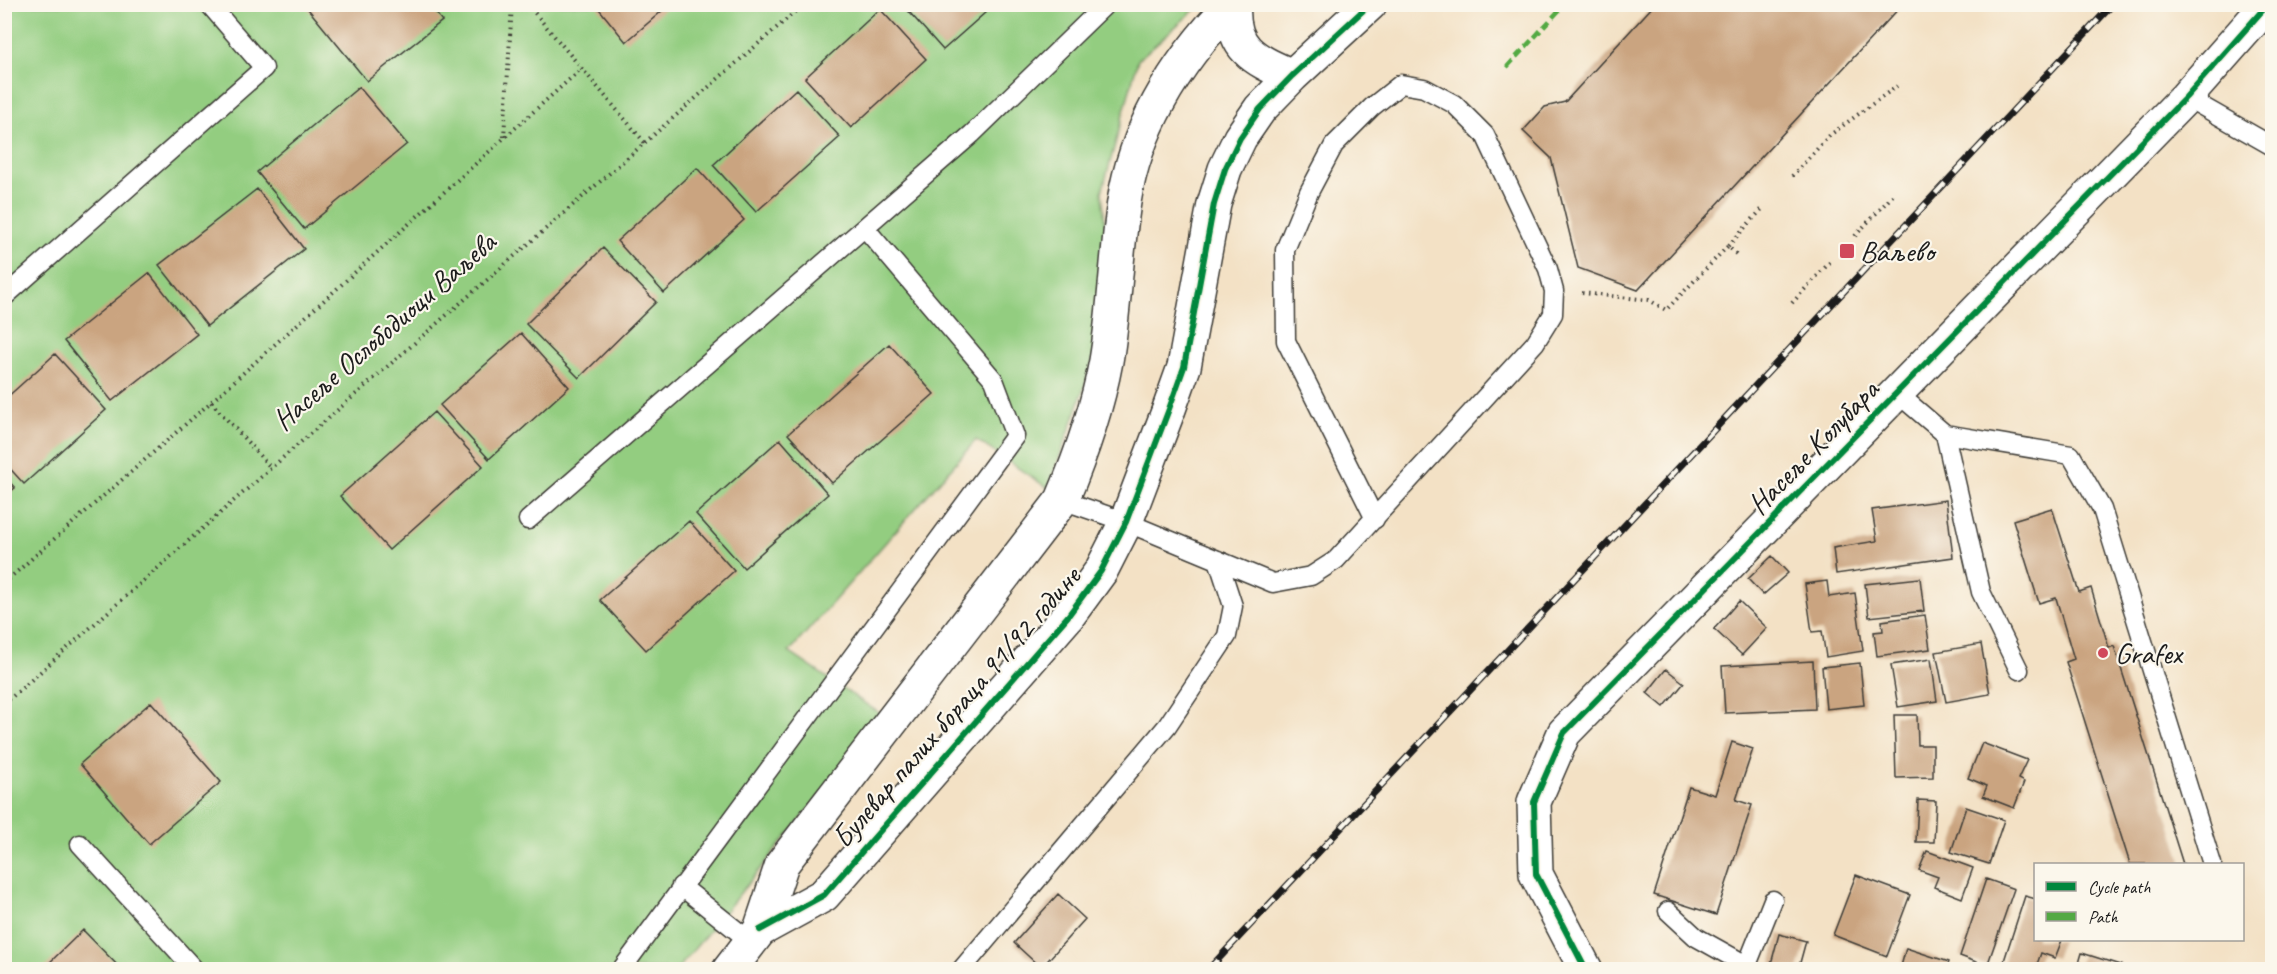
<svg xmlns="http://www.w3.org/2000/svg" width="2277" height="974" font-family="Caveat,sans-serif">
<rect width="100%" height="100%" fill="#fbf7ec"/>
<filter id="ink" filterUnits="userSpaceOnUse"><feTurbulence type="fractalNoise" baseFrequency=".0167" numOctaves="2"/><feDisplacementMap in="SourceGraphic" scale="12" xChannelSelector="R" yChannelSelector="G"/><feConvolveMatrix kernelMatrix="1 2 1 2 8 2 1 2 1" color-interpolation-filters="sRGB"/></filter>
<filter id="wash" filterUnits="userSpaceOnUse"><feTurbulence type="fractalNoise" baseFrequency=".008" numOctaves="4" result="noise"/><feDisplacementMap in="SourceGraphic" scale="24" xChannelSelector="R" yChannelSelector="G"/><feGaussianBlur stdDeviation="1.35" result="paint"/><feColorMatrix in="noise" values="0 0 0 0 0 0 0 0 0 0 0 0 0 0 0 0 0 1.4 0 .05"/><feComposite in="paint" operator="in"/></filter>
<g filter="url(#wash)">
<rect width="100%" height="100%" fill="#f3e1c5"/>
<!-- green -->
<path fill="#93cd80" stroke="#58744e" stroke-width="1.5" d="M5,5H1200L1138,60L1102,192L1109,263V311L1076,412L1048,488L976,440L789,652L885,717L678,969L5,970Z"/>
<g id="blocks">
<!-- building -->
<path fill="#caa480" d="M304,4H429L442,21L367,81Z
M595,4H670L626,42Z
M902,4H995L943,50Z
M1655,4H1903L1638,290L1578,268L1551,158L1523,131L1545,107L1565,102Z
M880,9L926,59L851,128L805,78Z
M359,87L407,144L304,229L257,172Z
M796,89L840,137L756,212L713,165Z
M697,168L744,220L664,293L617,241Z
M257,189L304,249L207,326L159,265Z
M603,248L656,302L579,378L526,324Z
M149,273L197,334L112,401L64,341Z
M521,333L569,387L489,459L440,405Z
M889,344L934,394L832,483L788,434Z
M55,354L106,410L24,484L4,462V400Z
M434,412L483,466L389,550L340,496Z
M780,439L828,494L744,568L696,514Z
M4,476L15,488L4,497Z
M1946,500L1953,557L1836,574L1833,548L1877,541L1872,510Z
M2052,508L2079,592L2091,588L2109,648L2114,646L2183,864H2130L2066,662L2074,659L2056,598L2039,603L2013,520Z
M689,521L734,571L646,650L600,600Z
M1772,556L1788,573L1763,595L1748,579Z
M1920,578L1924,611L1869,617L1865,584Z
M1827,581L1829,597L1855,593L1863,651L1826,657L1822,631L1812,632L1805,584Z
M1739,601L1767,628L1742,655L1714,629Z
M1925,615L1930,649L1877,656L1874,632L1883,631L1882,621Z
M1981,644L1990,694L1946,702L1936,652Z
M1931,659L1937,701L1898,707L1891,665Z
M1813,661L1815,709L1725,713L1722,666Z
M1860,663L1864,705L1826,709L1822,667Z
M1666,669L1684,683L1664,707L1647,693Z
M151,702L221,782L149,844L80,764Z
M1894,715H1917L1918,745H1933V777L1896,778Z
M1732,742L1753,749L1736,800L1752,805L1716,915L1654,895L1689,787L1715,795Z
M1982,743L2027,760L2018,779L2024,782L2014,808L1983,796L1987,786L1968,778Z
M1918,800L1936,801L1934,842H1916Z
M1966,807L2004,820L1989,864L1951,852Z
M1927,851L1973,868L1962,898L1934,887L1938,877L1919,870Z
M1856,875L1910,895L1887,956L1833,935Z
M1986,879L2014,889L1987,966L1960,956Z
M1058,894L1085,919L1041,968L1014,943Z
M2025,896L2036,899V940H2062L2055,958L2041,953L2035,970H2001Z
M83,930L122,970H42Z
M1779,934L1806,941L1798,970L1771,964Z
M1906,948L1949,962L1946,970H1900Z
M2082,953L2133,969V970H2077Z"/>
</g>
</g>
<g filter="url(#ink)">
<use href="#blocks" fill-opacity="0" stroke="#3c3a35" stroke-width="1.5"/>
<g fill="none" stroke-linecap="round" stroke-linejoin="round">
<!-- service casing -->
<g stroke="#3c3a35" stroke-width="21">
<path id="service" d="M2186,97L2272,146
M4,297L264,68L209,4
M1897,393L1945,434L1981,592L2019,670
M1945,434L2071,455L2102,509L2212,864
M1062,500L1126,522L1273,583L1311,576L1336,560L1535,343L1553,314L1554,291L1548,269L1485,135L1454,104L1424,88L1401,84L1372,107L1334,145L1309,192L1285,250L1286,341L1375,519
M528,520L972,134L1106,4
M80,844L195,970
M681,886L751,942
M1668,911L1696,937L1748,966
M621,970L1015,436L994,380L865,228
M961,970L1167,726L1227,636L1233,606L1218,560
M1745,970L1773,900"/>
</g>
<!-- minor casing -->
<g stroke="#3c3a35" stroke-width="36">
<path id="minor" d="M1586,970L1536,874L1534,802L1564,733L2186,97L2268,4"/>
</g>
<!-- tertiary casing -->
<g stroke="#3c3a35" stroke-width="36">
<path id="tertiary" d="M1234,4C1230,50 1256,60 1292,76
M760,930L824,895L1068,616L1101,571L1126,522L1169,409L1184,367L1214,204L1225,169L1240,138L1260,109L1292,76L1370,4
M729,970L760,930L782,864L1062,500C1081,455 1097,410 1106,361C1115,309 1116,255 1124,202C1136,125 1179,59 1232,4"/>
</g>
<!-- path -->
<path stroke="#3c3a35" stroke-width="4" stroke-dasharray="1.5 4.5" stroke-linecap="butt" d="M527,4L645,143
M504,137L512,4
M1792,176L1830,135L1897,86
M1855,236L1894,194
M1728,246L1763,208
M1582,293L1649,300L1666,310L1728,246L1738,256
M1792,303L1831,261
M211,402L271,468
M4,583L211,402L582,68
M4,704L271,468L804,4"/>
<!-- service -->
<use href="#service" stroke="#fff" stroke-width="18"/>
<!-- minor -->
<use href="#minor" stroke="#fff" stroke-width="33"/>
<!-- tertiary -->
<use href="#tertiary" stroke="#fff" stroke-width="33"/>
<!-- rail casing -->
<g stroke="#1c1c1c" stroke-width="7">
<path id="rail" d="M1208,970L2113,4"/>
</g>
<!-- rail -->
<use href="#rail" stroke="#fbf7ec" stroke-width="4.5" stroke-dasharray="14" stroke-linecap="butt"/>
<!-- quiet -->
<path stroke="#52a943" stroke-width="4.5" stroke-dasharray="9 4.5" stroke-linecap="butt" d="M1507,67L1565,4"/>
<!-- cycleway casing -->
<g stroke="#fbf7ec" stroke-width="10">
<path id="cycleway" d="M760,930L824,895L1068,616L1101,571L1126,522L1169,409L1184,367L1214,204L1225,169L1240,138L1260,109L1292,76L1370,4
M1586,970L1536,874L1534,802L1564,733L2186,97L2268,4"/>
</g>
<!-- cycleway -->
<use href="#cycleway" stroke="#00873e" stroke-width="6"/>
</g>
</g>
<!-- markers -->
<g fill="#d1495b" stroke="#fbf7ec" stroke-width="2">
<rect x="1839" y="243" width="16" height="16" rx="3"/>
<circle cx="2103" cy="653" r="6"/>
</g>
<g text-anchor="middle" stroke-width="4.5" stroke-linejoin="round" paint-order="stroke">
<!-- poi labels -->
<g font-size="30" fill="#1c1c1c" stroke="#fbf7ec" text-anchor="start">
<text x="1860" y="261">Ваљево</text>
<text x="2115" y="663">Grafex</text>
</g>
<!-- street labels -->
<g font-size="30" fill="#1c1c1c" stroke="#fbf7ec">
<text transform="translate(384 331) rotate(-41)" y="10">Насеље Ослободиоци Ваљева</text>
<text transform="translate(1813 447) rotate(-46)" y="10">Насеље Колубара</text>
<text transform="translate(956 707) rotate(-49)" y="10">Булевар палих бораца 91/92 године</text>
</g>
</g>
<!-- margin -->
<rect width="2277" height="974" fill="none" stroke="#fbf7ec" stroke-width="24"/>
<!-- legend -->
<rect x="2034" y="863" width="210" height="78" fill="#fbf7ec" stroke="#a29f99" stroke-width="1.5"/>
<rect x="2046" y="882" width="30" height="9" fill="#00873e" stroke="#a29f99" stroke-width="1.5"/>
<text x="2088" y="893" font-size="18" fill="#1c1c1c">Cycle path</text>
<rect x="2046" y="912" width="30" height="9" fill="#52a943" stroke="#a29f99" stroke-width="1.5"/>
<text x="2088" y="923" font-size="18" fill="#1c1c1c">Path</text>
</svg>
